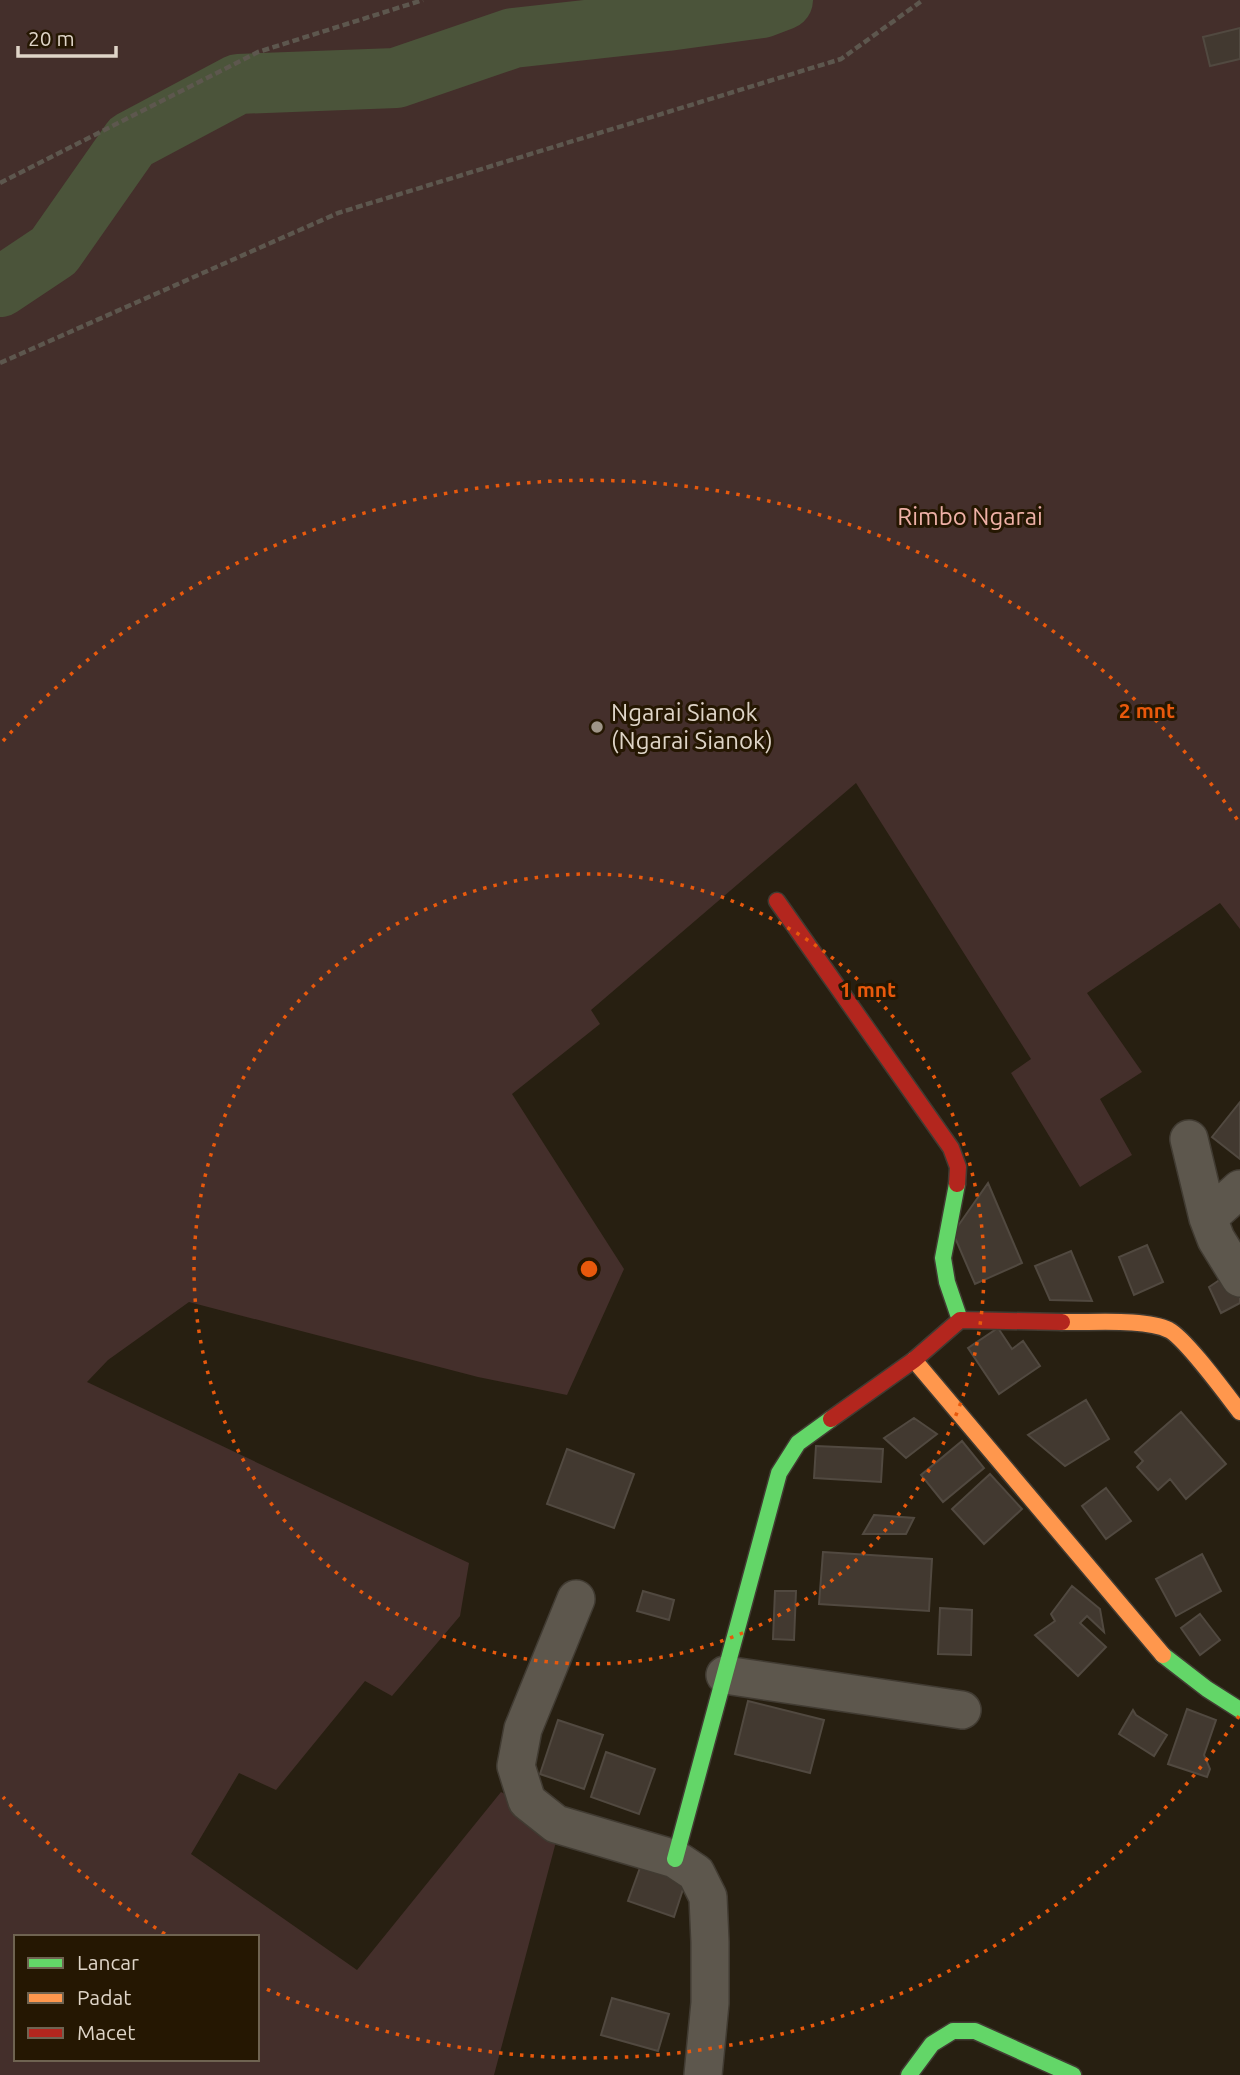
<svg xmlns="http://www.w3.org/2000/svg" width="1240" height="2075" font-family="Ubuntu,sans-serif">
<rect width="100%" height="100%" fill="#271f11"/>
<!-- green -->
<path fill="#442f2b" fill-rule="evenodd" d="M0,0H1240V929L1220,903L1087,993L1142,1072L1100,1099L1132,1155L1080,1187L1011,1073L1031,1059L856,783L591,1010L600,1024L512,1094L624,1269L567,1395L478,1377L189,1302L108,1360L87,1382L469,1563L460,1616L392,1696L365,1681L276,1790L239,1773L191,1854L357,1970L501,1792L561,1823L494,2075H0ZM16,1937H257V2059H16Z"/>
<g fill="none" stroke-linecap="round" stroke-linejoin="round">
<!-- river -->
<path stroke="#4b543a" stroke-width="60" d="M0,287L54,251L131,141L238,84L396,78L513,38L667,21L762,8L783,0"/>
</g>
<!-- building -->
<path fill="#423930" stroke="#514940" stroke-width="2" d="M1240,28V59L1210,66L1203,37Z
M1240,1102V1159L1212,1137Z
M988,1183L1022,1263L975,1284L953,1233Z
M1147,1245L1163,1282L1134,1295L1119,1257Z
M1071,1251L1092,1301L1050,1300L1035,1266Z
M1230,1273L1240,1291V1303L1221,1313L1209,1287Z
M998,1328L1012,1349L1023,1341L1040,1366L999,1394L968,1348Z
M1086,1400L1109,1439L1065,1466L1028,1435Z
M1181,1412L1226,1464L1186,1499L1170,1479L1158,1490L1137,1467L1143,1461L1135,1452Z
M914,1418L937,1434L906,1458L884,1438Z
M962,1441L984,1468L943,1502L921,1475Z
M816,1446L883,1449L881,1482L814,1478Z
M567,1449L634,1474L614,1528L547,1504Z
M990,1474L1022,1509L984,1544L952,1509Z
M1106,1488L1131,1521L1106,1539L1082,1506Z
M874,1515L914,1518L906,1534H863Z
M823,1552L932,1559L929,1611L819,1604Z
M1202,1554L1221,1591L1176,1616L1156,1579Z
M1072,1586L1100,1609L1104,1632L1087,1616L1080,1623L1106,1647L1078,1676L1035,1635L1055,1621L1051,1614Z
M643,1591L674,1600L669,1620L637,1611Z
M775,1591H796L794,1640L773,1639Z
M940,1608L972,1610L971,1655L938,1654Z
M1200,1614L1220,1640L1200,1655L1181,1628Z
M748,1701L824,1720L810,1773L735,1754Z
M1187,1709L1216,1720L1204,1755L1210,1769L1207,1777L1168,1764Z
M1133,1710L1136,1715L1167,1735L1154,1756L1119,1734Z
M558,1720L603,1735L584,1789L540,1774Z
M606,1752L655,1769L639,1814L591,1797Z
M641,1865L686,1880L674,1917L628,1901Z
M612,1998L669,2014L658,2051L601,2035Z"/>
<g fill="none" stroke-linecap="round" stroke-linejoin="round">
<!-- street casing -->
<g stroke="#413b32" stroke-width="40">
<path id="street" d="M1189,1139L1208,1218L1216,1239L1240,1278
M1208,1218L1240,1189
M576,1599L523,1729L516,1766L527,1801L556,1824L675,1859L696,1873L708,1897L710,1942V2003L703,2075
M725,1675L962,1710"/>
</g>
<!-- fast casing -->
<g stroke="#413b32" stroke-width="19">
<path id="fast" d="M957,1184L943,1258L947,1282L960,1320
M1163,1655L1207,1689L1240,1710
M675,1859L779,1473L798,1443L831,1419
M909,2075L932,2044L953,2031H975L1073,2075"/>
</g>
<!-- slow casing -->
<g stroke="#413b32" stroke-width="19">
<path id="slow" d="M1062,1322C1090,1323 1145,1318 1169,1330C1186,1339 1226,1394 1240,1412
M914,1360L1163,1655"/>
</g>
<!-- jam casing -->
<g stroke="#413b32" stroke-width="19">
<path id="jam" d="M777,901L951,1148L958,1167L957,1184
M831,1419L914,1360L960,1320L1062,1322"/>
</g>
<!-- path -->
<path stroke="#5d574e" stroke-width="4.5" stroke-dasharray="7 3.5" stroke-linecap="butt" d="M0,183L258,52L423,0
M0,363L338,213L841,59L923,0"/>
<!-- street -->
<use href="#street" stroke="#5d574d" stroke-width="37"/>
<!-- fast -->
<use href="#fast" stroke="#63d668" stroke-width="16"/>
<!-- slow -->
<use href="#slow" stroke="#ff974d" stroke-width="16"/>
<!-- jam -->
<use href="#jam" stroke="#b3261e" stroke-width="16"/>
</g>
<!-- distance rings -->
<g fill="none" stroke="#e8590c" stroke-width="3.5" stroke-dasharray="3.5 7">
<circle cx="589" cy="1269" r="395"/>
<path d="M1239 1716A789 789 0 0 1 262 1987M165 1934A789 789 0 0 1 3 1797M3 741A789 789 0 0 1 1239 822"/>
</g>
<!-- markers -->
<circle fill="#9f9588" stroke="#251702" stroke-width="2.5" cx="597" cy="727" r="7"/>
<g text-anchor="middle" stroke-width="6" stroke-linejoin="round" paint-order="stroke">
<!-- park labels -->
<g font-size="24" fill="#efb1a7" stroke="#251702">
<text x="970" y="525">Rimbo Ngarai</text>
</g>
<!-- poi labels -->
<g font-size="24" fill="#dfd5c8" stroke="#251702" text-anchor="start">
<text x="611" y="721">Ngarai Sianok<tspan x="611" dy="28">(Ngarai Sianok)</tspan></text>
</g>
</g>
<circle cx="589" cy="1269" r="10" fill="#e8590c" stroke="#251702" stroke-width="3.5"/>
<g font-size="21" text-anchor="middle" font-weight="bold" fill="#e8590c" stroke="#251702" stroke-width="6" stroke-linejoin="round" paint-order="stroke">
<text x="1147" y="718">2 mnt</text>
<text x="868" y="997">1 mnt</text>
</g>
<!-- legend -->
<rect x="14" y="1935" width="245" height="126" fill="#251702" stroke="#6f6351" stroke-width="2"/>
<rect x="28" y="1958" width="35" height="10" fill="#63d668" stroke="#6f6351" stroke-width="2"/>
<text x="77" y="1970" font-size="21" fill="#dfd5c8">Lancar</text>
<rect x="28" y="1993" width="35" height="10" fill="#ff974d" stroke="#6f6351" stroke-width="2"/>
<text x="77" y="2005" font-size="21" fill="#dfd5c8">Padat</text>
<rect x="28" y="2028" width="35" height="10" fill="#b3261e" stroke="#6f6351" stroke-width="2"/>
<text x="77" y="2040" font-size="21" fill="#dfd5c8">Macet</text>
<!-- scale -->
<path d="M18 46v10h98v-10" fill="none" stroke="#dfd5c8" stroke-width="3.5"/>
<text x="28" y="46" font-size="21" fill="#dfd5c8" stroke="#251702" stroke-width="5" paint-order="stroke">20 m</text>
</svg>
